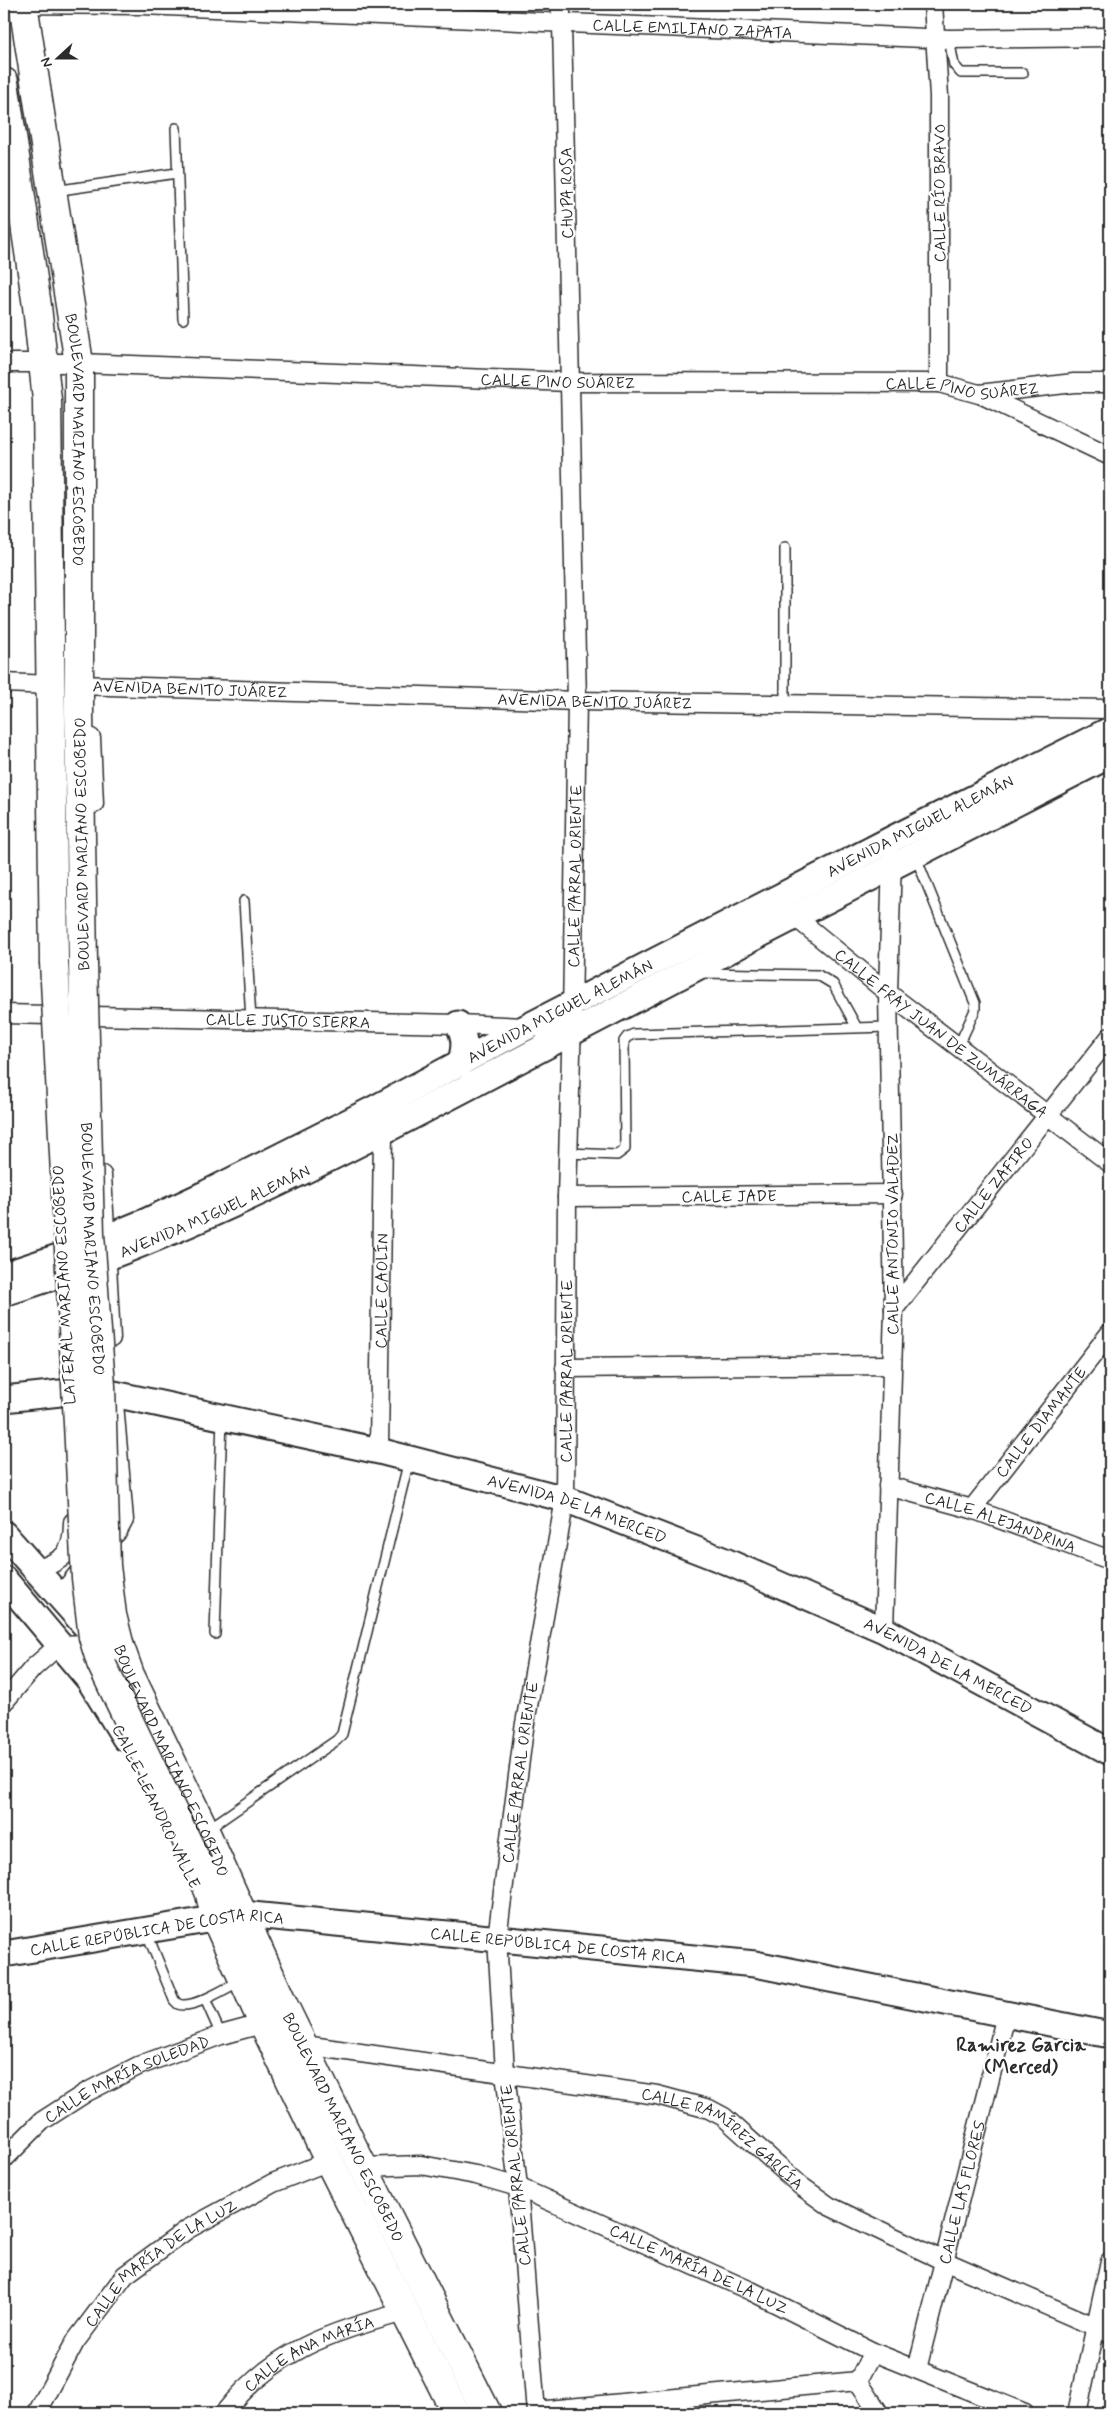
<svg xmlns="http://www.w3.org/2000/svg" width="1114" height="2417" font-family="Mynerve,sans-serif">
<rect width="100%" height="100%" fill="#fff"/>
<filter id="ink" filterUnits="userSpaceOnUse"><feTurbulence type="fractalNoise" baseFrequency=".02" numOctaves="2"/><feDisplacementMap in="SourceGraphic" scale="10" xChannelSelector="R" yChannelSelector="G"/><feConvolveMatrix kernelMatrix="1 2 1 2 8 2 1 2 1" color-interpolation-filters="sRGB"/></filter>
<g filter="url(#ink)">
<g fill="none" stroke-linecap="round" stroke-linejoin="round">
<!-- lane casing -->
<g stroke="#2b2b2b" stroke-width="12">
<path id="lane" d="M949,39L954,65L961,73H1023
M176,128L183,319
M54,191L177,173
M785,548V704
M915,855L975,1003V1010L958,1047
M244,901L251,1020
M703,973L818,975L833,984L857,1028
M568,1153L617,1155L625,1149L624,1041L627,1037L634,1034L889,1027
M215,1634L222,1418
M208,1829L337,1740L342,1734L409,1460
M146,1931L174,2000L178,2004C192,2010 226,1988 240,1981
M205,1999L221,2035"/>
</g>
<!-- street casing -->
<g stroke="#2b2b2b" stroke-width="21">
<g id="street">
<path id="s1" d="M4,4L142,5L949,39L1110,37"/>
<path d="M933,4L939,96V383"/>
<path id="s2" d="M4,363H79L570,382L939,383L979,394L1074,383H1110"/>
<path d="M980,394L1110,456"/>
<path d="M4,683L51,685"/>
<path id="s3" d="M81,695L79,685L577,701L1110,709"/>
<path d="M91,738L94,804"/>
<path id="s4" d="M788,911L888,993L1110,1163"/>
<path id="s5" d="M4,1014L458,1024L548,1028L572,1032"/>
<path d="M102,1175L111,1338"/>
<path id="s6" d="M567,1197L893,1194"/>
<path id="s7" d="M894,1309L1110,1037"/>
<path d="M565,1368L892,1365"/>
<path id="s8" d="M379,1451L383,1132"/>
<path id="s9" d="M888,1486L972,1509L1110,1560"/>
<path id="s10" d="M972,1509L1110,1333"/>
<path d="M36,1570C64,1560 73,1554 73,1522"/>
<path d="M60,1596L88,1561L118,1531L124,1520L113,1392"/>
<path d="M884,1630L894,1309L888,993L892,858"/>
<path d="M4,1702L33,1668L59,1645L88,1644L101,1653"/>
<path id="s11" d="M304,2045L657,2095L709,2109L724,2117L801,2186L829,2206L944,2261L1110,2333"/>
<path id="s12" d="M4,2159L42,2121L87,2092L138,2066L221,2035L265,2023"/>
<path id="s13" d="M363,2167L421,2165L476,2175L518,2187L751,2291L873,2352L1025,2413"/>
<path d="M873,2352L858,2381L879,2413"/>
<path id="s14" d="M917,2369L1006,2015"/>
<path d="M536,2411L858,2381"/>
<path id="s15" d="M37,2413L75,2342L125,2275L188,2229L273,2183L329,2161"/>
<path id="s16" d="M224,2413C275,2349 329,2333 404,2312"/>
<path id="s17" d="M536,2413L518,2187L505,2072L497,1938L524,1729L565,1499L567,1197L572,1018L577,701L562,23L560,4"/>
<path d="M1077,2413L1110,2261"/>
</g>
</g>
<!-- secondary casing -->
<g stroke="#2b2b2b" stroke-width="29">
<g id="secondary">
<path d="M458,1024C466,1038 465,1049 460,1064"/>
<path id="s18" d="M4,1275L61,1256L147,1221L207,1193L370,1111L527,1027L894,838L1110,730"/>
<path id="s19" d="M4,1293C203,1232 387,1129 571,1033C750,939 930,846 1110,755"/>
<path id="s20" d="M4,1399L70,1392L114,1394L379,1451L565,1499L725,1561L884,1630L1110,1752"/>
<path d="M4,1534L98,1640"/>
<path d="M4,1579L90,1681L125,1738"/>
<path id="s21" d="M4,1954L243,1914L755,1964L1110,2035"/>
</g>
</g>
<!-- primary casing -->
<g stroke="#2b2b2b" stroke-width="31">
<g id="primary">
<path id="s22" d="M23,4L79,363V712L83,963"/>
<path d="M4,82L37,306L47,400L54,962"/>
<path id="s23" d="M120,1647L130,1675L205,1831L284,2006L354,2149L487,2413"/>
<path d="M198,1864L210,1894L215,1917L257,2010L329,2161L456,2413"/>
</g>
</g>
<!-- lane -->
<use href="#lane" stroke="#fff" stroke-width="9"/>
<!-- street -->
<use href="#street" stroke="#fff" stroke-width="18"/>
<!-- secondary -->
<use href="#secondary" stroke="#fff" stroke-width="25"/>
<!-- primary -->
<use href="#primary" stroke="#fff" stroke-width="28"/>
<!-- primary-bridge casing -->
<g stroke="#2b2b2b" stroke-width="31" stroke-linecap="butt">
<g id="primary-bridge">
<path d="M54,962L86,1578L93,1637L101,1663L198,1864"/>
<path id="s24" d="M83,963L90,1234L101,1386L106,1566L112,1615L120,1647"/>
</g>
</g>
<!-- primary-bridge -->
<use href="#primary-bridge" stroke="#fff" stroke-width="28"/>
</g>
</g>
<g text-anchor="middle" stroke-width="4.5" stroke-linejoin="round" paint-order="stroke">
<!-- street labels -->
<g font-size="16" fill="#2b2b2b" stroke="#fff">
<text dy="6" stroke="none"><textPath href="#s1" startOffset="689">CALLE EMILIANO ZAPATA</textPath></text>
<text transform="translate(566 193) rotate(-91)" y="6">CHUPA ROSA</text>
<text transform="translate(939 193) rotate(-90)" y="6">CALLE RÍO BRAVO</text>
<text dy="6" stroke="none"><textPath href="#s2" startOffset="554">CALLE PINO SUÁREZ</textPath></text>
<text dy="6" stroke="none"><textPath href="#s2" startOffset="959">CALLE PINO SUÁREZ</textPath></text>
<text dy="6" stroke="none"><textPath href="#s22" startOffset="440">BOULEVARD MARIANO ESCOBEDO</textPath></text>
<text dy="6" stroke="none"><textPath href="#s3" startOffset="121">AVENIDA BENITO JUÁREZ</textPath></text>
<text dy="6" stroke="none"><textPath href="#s3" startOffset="526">AVENIDA BENITO JUÁREZ</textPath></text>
<text dy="6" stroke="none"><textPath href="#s18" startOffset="1021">AVENIDA MIGUEL ALEMÁN</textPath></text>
<text transform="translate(81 844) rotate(-91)" y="6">BOULEVARD MARIANO ESCOBEDO</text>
<text dy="6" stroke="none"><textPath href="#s17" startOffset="1544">CALLE PARRAL ORIENTE</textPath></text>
<text dy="6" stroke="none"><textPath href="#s18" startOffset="616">AVENIDA MIGUEL ALEMÁN</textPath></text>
<text dy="6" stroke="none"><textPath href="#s5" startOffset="284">CALLE JUSTO SIERRA</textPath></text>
<text dy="6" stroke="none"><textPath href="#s4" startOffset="196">CALLE FRAY JUAN DE ZUMÁRRAGA</textPath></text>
<text dy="6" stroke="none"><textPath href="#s7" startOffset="159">CALLE ZAFIRO</textPath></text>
<text dy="6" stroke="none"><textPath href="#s6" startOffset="162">CALLE JADE</textPath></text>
<text dy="6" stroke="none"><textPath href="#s19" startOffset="226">AVENIDA MIGUEL ALEMÁN</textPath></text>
<text transform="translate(892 1234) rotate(-90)" y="6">CALLE ANTONIO VALADEZ</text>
<text dy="6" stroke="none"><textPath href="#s24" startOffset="286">BOULEVARD MARIANO ESCOBEDO</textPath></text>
<text transform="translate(63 1285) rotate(-93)" y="6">LATERAL MARIANO ESCOBEDO</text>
<text dy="6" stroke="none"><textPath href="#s8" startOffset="160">CALLE CAOLÍN</textPath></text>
<text dy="6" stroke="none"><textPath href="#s17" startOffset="1049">CALLE PARRAL ORIENTE</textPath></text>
<text dy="6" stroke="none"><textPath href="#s10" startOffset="111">CALLE DIAMANTE</textPath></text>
<text dy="6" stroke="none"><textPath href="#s20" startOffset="588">AVENIDA DE LA MERCED</textPath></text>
<text dy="6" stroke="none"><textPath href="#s9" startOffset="118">CALLE ALEJANDRINA</textPath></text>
<text dy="6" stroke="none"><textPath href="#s20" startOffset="992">AVENIDA DE LA MERCED</textPath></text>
<text dy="6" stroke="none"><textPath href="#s23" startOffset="125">BOULEVARD MARIANO ESCOBEDO</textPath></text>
<text dy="6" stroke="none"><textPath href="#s17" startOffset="644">CALLE PARRAL ORIENTE</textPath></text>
<text transform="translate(157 1806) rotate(64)" y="6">CALLE LEANDRO VALLE</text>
<text dy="6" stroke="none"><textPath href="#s21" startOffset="155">CALLE REPÚBLICA DE COSTA RICA</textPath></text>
<text dy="6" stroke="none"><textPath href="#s21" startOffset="559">CALLE REPÚBLICA DE COSTA RICA</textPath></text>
<text dy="6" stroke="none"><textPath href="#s12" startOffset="149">CALLE MARÍA SOLEDAD</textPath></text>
<text dy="6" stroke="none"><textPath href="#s23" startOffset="530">BOULEVARD MARIANO ESCOBEDO</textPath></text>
<text dy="6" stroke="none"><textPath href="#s11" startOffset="436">CALLE RAMÍREZ GARCÍA</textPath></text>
<text transform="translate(515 2175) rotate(-96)" y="6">CALLE PARRAL ORIENTE</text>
<text dy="6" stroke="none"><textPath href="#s14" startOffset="182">CALLE LAS FLORES</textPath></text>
<text dy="6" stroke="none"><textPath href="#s15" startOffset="199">CALLE MARÍA DE LA LUZ</textPath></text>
<text dy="6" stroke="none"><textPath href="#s13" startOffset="356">CALLE MARÍA DE LA LUZ</textPath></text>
<text dy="6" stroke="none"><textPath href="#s16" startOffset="106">CALLE ANA MARÍA</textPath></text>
</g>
<!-- quarter labels -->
<g font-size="19" font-weight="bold" fill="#2b2b2b" stroke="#fff">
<text x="1021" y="2051">Ramirez Garcia<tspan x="1021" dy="22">(Merced)</tspan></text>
</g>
</g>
<!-- margin -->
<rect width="1114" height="2417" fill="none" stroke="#fff" stroke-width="20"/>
<rect x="10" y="10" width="1094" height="2397" fill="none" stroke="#2b2b2b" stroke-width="2" filter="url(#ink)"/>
<!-- north arrow -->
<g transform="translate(58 58) rotate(249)" stroke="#ffffff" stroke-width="4" paint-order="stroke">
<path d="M0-4L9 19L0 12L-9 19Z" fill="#2b2b2b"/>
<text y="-8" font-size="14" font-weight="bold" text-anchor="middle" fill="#2b2b2b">N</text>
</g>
</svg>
